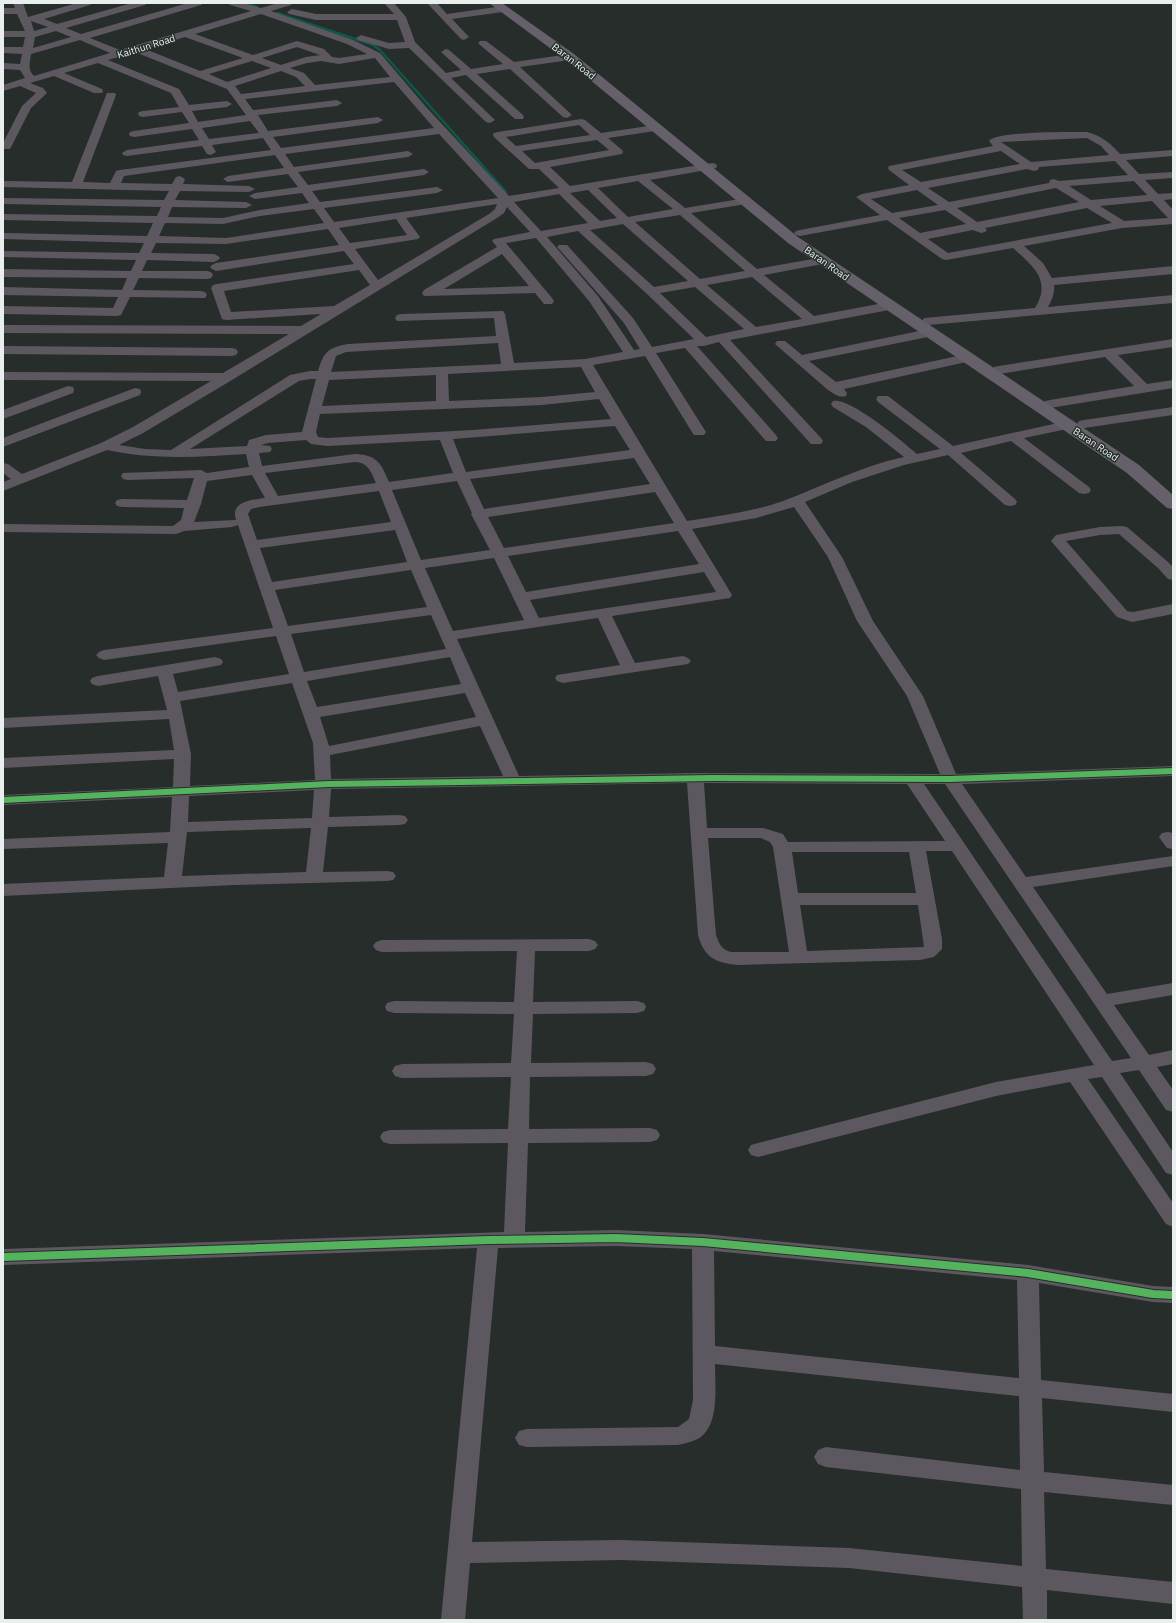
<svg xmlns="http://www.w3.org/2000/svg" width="1176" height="1623" font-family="'IBM Plex Sans',sans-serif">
<rect width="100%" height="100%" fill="#272d2b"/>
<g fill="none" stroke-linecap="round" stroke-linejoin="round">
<!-- stream -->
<path stroke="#0d5949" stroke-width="2.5" d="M247,3L257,7
M277,13L373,45L380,50L506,192"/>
<!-- minor -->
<path fill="#5d5860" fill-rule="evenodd" d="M13,3H23L28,17L77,3H92L90,5L44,19L57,24L132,3H147L145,5L66,28L81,34L188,3H203L201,5L90,38L120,50L251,11L230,5L228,3H243L261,8L278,3H293L291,5L271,11L353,40L380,53L427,108L509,196L559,188L539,169H529L494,137L493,135L494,133L498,132L581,119L585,120L601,133L655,125L660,128L655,131L608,138L622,150L623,152L622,154L550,167L570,186L712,163L716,164L717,166L716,168L712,169L650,180L685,208L746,198L750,199L752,201L750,203L746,204L691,213L757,269L824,257L828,259L830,261L828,263L764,275L814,316L889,302L893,303L895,306L893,309L889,310L730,340L821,438L823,441L821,444H811L719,342L704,346H697L776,435L778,438L776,441H766L685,348L656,353L706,432L704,435H694L692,432L645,356L593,365L687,521C719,516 752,512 783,501C823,486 862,466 904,457L866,427L833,407L831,404L833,401C850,397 903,442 917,454L940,449L878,402L876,399L878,396H888L953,446L1067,421L1072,422L1074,425L1072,428L1024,438L1089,487L1091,490L1089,493L1084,494L1079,493L1011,441L961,453L1015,499L1017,502L1015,505L1010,506L1005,505L948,455L904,465L852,482L805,502L842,557L873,621L923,696L956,774L1173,766V776L962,784L1026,877L1173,856V866L1033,887L1107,994L1173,983V995L1114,1005L1149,1055L1173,1050V1064L1157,1067L1173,1090V1112L1166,1110L1139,1070L1120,1073L1173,1152V1175L1166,1173L1102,1077L1088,1079L1173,1203V1227L1166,1224L1070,1082L996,1096L758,1157L751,1155L748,1150L751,1145L758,1143L996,1082L1094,1065L952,851H926L942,939V949L934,957L920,960L738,965C715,963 704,957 698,935L687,783L331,789L329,817L399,815L405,816L408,820L405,824L399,825L328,827L323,872L387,871L393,872L396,876L393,880L387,881L234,885L3,896V884L164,877L168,843L3,849V839L170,832L172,797L3,805V795L173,787L174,759L3,768V758L174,750L169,719L3,728V718L167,710L158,676L98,686L92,684L90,681L92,678L98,676L215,657L221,659L223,662L221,665L173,674L178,692L289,674L276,636L104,660L99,658L96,655L99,652L104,650L273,628L238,525L232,527L184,531L176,534L3,532V524L173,526L181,520L184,508L122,507L117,506L115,503L117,500L122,499L187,500L194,478L128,480L123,479L121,476L123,473L201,470L207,473L249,467L246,454C199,457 153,460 107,450L3,491V482L11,479L3,473V463L8,464L22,474L101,443L133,427L211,381L3,380V372L223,373L289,334L3,333V325L301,326L321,314L226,320L222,319L211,288L213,285L217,284L354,264L344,251L216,271L212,269L210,267L212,265L216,263L339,245L328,229L226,244L156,243L151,253L214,254L218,256L220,258L218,260L214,262L147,260L142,271H207L211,272L213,275L211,278L207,279L139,278L133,290L201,291L205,292L207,295L205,298L130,297L121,315L117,316L3,314V306L113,308L118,297L3,295V287L122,290L127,278L3,277V269L131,271L136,260L3,257V251L139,253L144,243L3,239V233L147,236L153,223L3,220V214L157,216L161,207L3,204V198L164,200L169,191L3,187V181L72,182L107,93H115L116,95L83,182L110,183L116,171L120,170L271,150L263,138L212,145L216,152L211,155L207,154L202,146L127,156L123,155L122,153L127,150L199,140L192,129L134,137L130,136L129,134L130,132L134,131L189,123L182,112L143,117L139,116L138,114L139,112L143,111L179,107L171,93L98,63L64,73L102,89L103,91L102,93H94L54,76L30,83L43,88L47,93L31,108L10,149H3V143L22,106L36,93L20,86L3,91V85L25,78L20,70L3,69V63L20,64L22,54L3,53V47H23L25,37H3V31H25L17,14H3V8H15ZM261,14L347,44L367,54L339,58L332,57L324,49L297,41L253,55L195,34ZM31,21L48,27L34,31ZM56,31L71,37L33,48L35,37ZM185,37L243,58L200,71L145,49ZM80,40L110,53L34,76C27,69 30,63 31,54ZM297,47L320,55L306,57L281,65L262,58ZM135,52L227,89L246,115L198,122L192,111L227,107L232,104L227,101L189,105L179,89L108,60ZM375,58L390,77L315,85L304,73L290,68L307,63L321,61L339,64ZM252,61L271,68L227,82L209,74ZM281,71L296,77L305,86L241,94L235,86ZM394,82L434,128L281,148L273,137L378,123L383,120L378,117L268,131L258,115L337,106L342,103L337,100L253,110L245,99ZM250,121L259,133L209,139L202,128ZM579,125L590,135L516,146L506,137ZM439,134L498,198L334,222L324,208L437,193L443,190L437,187L320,202L312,191L424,175L429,172L424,169L308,185L298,172L408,157L413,154L408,151L294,167L285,154ZM597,140L609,150L535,163L522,151ZM275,155L284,168L228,176L223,179L228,182L288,174L298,187L255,193L249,196L255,199L302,193L309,203L260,210L223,218L168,217L172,207L246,208L252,205L246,202L175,200L180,191L249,192L255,189L249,186L183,184L185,179L180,176L176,177L172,184L121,183L124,176ZM638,181L673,209L628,217L598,188ZM588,190L617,218L600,221L570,193ZM559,194L588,223L541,231L514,202ZM497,204L495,209L489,214L378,280L355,249L418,239L420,237L406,218ZM507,207L530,232L494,239L492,241L497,247L424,290L422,293L424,296L535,293L544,304H552L554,301L552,298L506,243L536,238L589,301L623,352L585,359L514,363L505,314L503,311L401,314L397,315L395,318L397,321L494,318L496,336L348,344C327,348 324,352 318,371H310L290,375L171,450L145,449L119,445L143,433L232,380L497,218L504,213ZM314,209L324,223L226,238L159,236L165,223L223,224L260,216ZM680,215L745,271L700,279L635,222ZM396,219L407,235L350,243L339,228ZM623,224L688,281L654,287L590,230ZM578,231L647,294L694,339L652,347L633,318L567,245H559L557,247L559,249L624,323L640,349L634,350L598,296L547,237ZM502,254L529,286L444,289ZM359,270L370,285L334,306L231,312L224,291ZM752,277L802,319L756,327L707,285ZM695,287L744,329L706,337L660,293ZM498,343L501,364L331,372L336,356L346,352ZM581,367L595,392L542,397L449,401L448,374ZM436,375V401L322,406L329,380ZM310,379H316L302,432L266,435L249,440L247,446L190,449L299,381ZM599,399L611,419L473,430L327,438L318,437L316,432L320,414L542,405ZM615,426L630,450L466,472L453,439ZM306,440L311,444L327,446L440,440L453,473L389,482C381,463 377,455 355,454L262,466L259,453L270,452L272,449L270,446L261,445L268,443ZM634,458L650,484L484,509L470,479ZM355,462C369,463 371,472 376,483L278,496L265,473ZM252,475L265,498C252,500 230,501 236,520L194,522L201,504L207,481ZM457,481L472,513L471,514L490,550L421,560L392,490ZM379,491L391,522L257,540L248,514L251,509L259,507ZM655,492L674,523L504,548L488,517ZM794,507L828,557L857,621L907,696L940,774L695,773L519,776L457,639L598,618L620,665L557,675L555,678L557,681L563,683L688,664L691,661L688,658L683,656L635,663L612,616L730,598L732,595L692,529L756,518ZM395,530L407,562L272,582L260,548ZM678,531L699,564L526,592L508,556ZM494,558L524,620L453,631L425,568ZM411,570L427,607L288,626L275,590ZM704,572L716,592L539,618L530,600ZM431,615L446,649L304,672L291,634ZM450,657L461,684L317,707L307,681ZM292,683L313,743L315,780L190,786L191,754L180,701ZM465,693L476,717L329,746L320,717ZM480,726L503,776L331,779L330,755ZM704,783L907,784L945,841L788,842L783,834L763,828H707ZM924,784H945L1131,1058L1112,1061ZM314,790L312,818L188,822L189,796ZM311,828L306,872L182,876L187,832ZM708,838H761L770,842L773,847L789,952H731C722,950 719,944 716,935ZM792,852H909L916,893H798ZM800,905H918L924,947L807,951Z
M384,3H394L406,17L415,42L446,73L461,70L441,52L446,49L449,50L471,69L503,64L480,45L478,43L480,41H486L514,62L570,54L573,55L575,57L573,59L570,60L520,67L572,115L567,118L563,117L510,69L477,74L523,115L524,117L523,119H515L466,75L451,78L495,120L490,123L486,122L409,48L389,49L358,40L356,38L361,35L389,43L405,42L397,20H316L289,14L287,12L292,9L316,14H394Z
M427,3H437L447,14L503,6L508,9L503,12L452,19L469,37L464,40L461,39Z
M1087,132C1102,136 1110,143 1120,154L1173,150V156L1126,160L1139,174L1173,172V178L1145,180L1158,194L1173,193V199L1164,200L1173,210V224L1122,228L1024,246L1043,263L1052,278L1173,266V274L1054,285C1055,293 1052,300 1048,307L1173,295V303L928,325L924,324L922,321L924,318L1035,308C1052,280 1033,266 1013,248L946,260L942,259L887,220L800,236L796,235L794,233L796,231L800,230L880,215L856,197L862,194L909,185L889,170L888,168L889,166L993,146L989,141C997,131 1071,132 1087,132ZM1087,138L1101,146L1109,155L1031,162L1001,142ZM1001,151L1020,164L921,182L902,170ZM1115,161L1128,175L1059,181L1054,179L1050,180L1049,183L949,202L928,188L1027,169L1034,171L1038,170L1039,167ZM1134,181L1147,195L1091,200L1069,186ZM1056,188L1079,202L977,222L957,208ZM917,190L938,205L892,213L871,199ZM1152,201L1168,218L1124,221L1100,206ZM1087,208L1112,223L948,253L928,239L973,230L981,233L985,232L987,230L985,228ZM945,210L966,224L920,233L899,218Z
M929,329L933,330L935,333L933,336L809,361L836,382L967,354L971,355L973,358L971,361L844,389L847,393L846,396C838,398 835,394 828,390L775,344L777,341H785L802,355Z
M1173,339V347L1118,355L1147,384L1173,380V388L1050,408L1045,407L1043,404L1045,401L1050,400L1134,386L1105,357L999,374L994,373L993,370L994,367L999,366Z
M3,346L232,348L236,349L238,352L236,355L232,356L3,354Z
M68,386L73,387L74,390L73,393L3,419V410Z
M135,388L140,389L141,392L140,395L3,447V438Z
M1173,407V415L1084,428L1079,427L1077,424L1079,421L1084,420Z
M1122,526L1127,527L1168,562L1173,567V580L1168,579L1158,568L1119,534L1100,535L1066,541L1127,611L1133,612L1173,604V614L1132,622L1117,617L1051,541L1056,535L1061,534L1100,527Z
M1168,832L1173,833V849L1167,848L1159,837L1162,833Z
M589,939L595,941L598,945L595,949L589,951H535L533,1002L637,1001L644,1003L646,1007L644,1011L637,1013L533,1014L531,1063L646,1062L653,1064L656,1069L653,1074L646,1076L530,1077L529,1129L650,1128L657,1130L660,1135L657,1140L650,1142L528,1143L525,1232L616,1230L703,1234L1028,1265L1153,1286L1173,1287V1303L1153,1302L1039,1283L1041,1380L1173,1394V1412L1042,1398L1044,1472L1173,1485V1505L1044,1492L1046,1569L1173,1582V1604L1047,1590V1620H1023L1022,1587L849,1568L621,1560L470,1563L465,1620H441L477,1248L3,1265V1249L504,1232L508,1143L390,1144L383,1142L380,1137L383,1132L390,1130L508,1129L511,1077L402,1078L395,1076L392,1071L395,1066L402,1064L511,1063L514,1014L394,1013L387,1011L385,1007L387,1003L394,1001L514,1002L517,951L382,952L376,950L373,946L376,942L382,940ZM616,1246L692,1249L693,1400L689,1419L678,1427L527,1429L519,1431L515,1438L519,1445L527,1447L678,1445C686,1443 698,1441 704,1434C719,1419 715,1384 715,1364L1019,1396L1020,1470L826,1447L818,1450L814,1457L818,1464L826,1467L1021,1489L1022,1566L849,1548L621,1540L472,1542L498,1248ZM714,1251L1017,1280L1019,1378L715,1346Z"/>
<!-- major -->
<path fill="#656069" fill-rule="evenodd" d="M489,3H502L574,54L798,237L1139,465L1173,495V509L1167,508L1127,473L788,243L566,60Z"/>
<!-- cycleway-far1 casing -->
<g stroke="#252f2c" stroke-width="8">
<path id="cycleway-far1" d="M3,800L329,784L713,778L950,779L1173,771"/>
</g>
<!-- cycleway casing -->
<g stroke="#252f2c" stroke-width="10">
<path id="cycleway" d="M3,1257L488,1240L616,1238L703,1242L1028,1273L1153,1294L1173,1295"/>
</g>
<!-- cycleway-far1 -->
<use href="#cycleway-far1" stroke="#56b35d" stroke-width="6"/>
<!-- cycleway -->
<use href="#cycleway" stroke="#56b35d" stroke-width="8"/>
</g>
<g text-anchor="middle" stroke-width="3" stroke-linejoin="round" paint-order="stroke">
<!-- far-street labels -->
<g font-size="10" fill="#e9efed" stroke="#252f2c">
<text transform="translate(146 46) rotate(-17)" y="4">Kaithun Road</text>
<text transform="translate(574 61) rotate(38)" y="4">Baran Road</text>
<text transform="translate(827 263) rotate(35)" y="4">Baran Road</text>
<text transform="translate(1096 444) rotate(34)" y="4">Baran Road</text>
</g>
</g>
<!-- border -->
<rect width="1176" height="1623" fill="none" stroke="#e9efed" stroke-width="8"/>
</svg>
